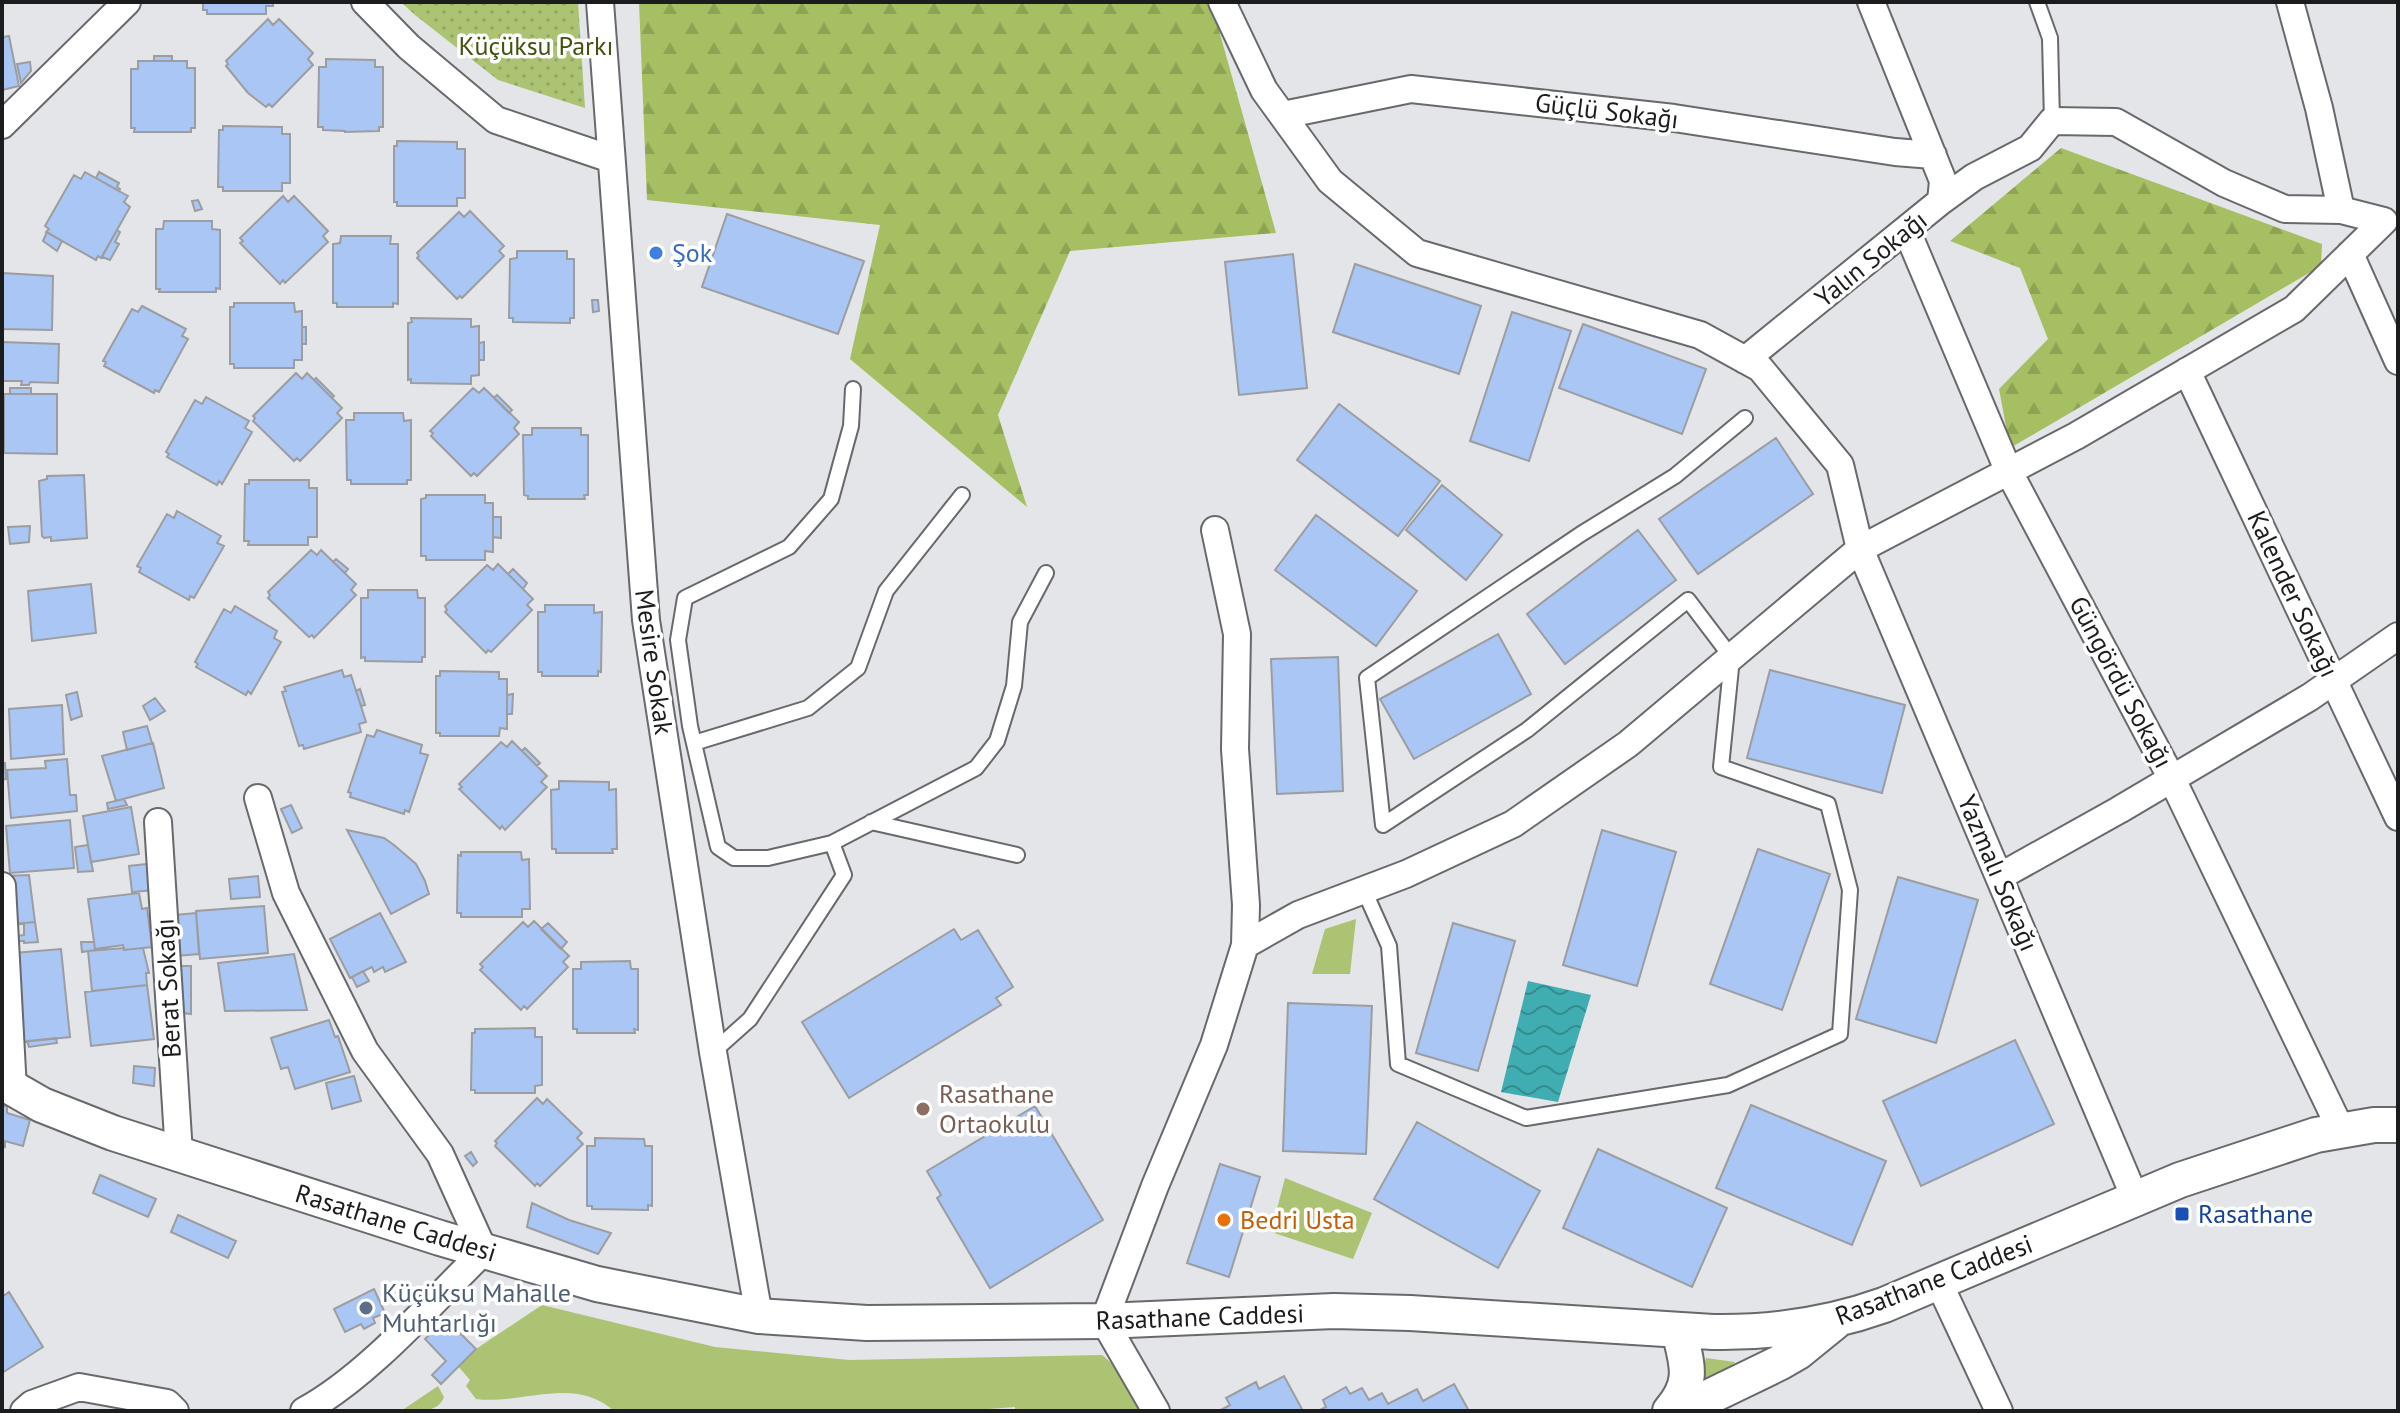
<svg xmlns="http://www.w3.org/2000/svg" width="2400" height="1413" font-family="'PT Sans',sans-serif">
<defs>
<pattern id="forest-firs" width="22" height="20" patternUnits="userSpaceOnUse" patternTransform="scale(2)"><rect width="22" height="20" fill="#a5bf62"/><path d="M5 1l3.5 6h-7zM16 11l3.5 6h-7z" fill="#8da455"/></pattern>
<pattern id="park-dots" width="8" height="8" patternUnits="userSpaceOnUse" patternTransform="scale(2)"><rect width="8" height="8" fill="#abc372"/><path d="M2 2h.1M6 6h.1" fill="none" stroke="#93a762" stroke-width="1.8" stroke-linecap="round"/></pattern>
<pattern id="water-waves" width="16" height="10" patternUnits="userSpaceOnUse" patternTransform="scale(2)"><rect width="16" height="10" fill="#3fadb1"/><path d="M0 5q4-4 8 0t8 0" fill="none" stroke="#348c8f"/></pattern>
</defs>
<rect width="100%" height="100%" fill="#e3e5e8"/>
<!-- green -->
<path fill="#abc372" d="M1356,919L1350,974H1312L1325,929Z
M1285,1178L1372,1213L1353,1259L1271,1232Z
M542,1305L715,1347L849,1360L1102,1355C1119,1367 1129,1392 1139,1411H1015V1407L962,1411H614C574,1375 522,1405 476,1399L466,1386L470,1380L458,1366L476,1349Z
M1706,1358L1735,1362L1731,1368L1709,1384L1700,1380Z
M438,1386L444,1397C438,1413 420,1411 401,1411Z"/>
<!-- forest -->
<path fill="url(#forest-firs)" d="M639,2H1211L1276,233L1070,251L998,415L1027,507L850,359L880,225L647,200Z
M2061,148L2322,244L2321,266L2010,448L1999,389L2048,339L2020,268L1950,241Z"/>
<!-- park -->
<path fill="url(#park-dots)" d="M401,2H578L585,108L498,80L415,15Z"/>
<!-- water -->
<path fill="url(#water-waves)" d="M1528,981L1591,995L1558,1102L1501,1092Z"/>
<!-- building -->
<path fill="#aac6f5" stroke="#9c9da0" stroke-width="2" d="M203,2H273V6H266V14H207V10H203Z
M268,19L273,25L279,19L313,53L308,59L313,65L272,107L269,104L266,107L248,93L226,66L228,64L226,61Z
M2,33L3,37L9,36L19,86L2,90Z
M154,56H172V61H154Z
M326,59L375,60V67H383V127H379V131L345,132V131L323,130V127H318L319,67H326Z
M138,61H187V68H195V128H191V132H134L135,128H131V69H138Z
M30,62L31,71L21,83L17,64Z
M223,126L282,127V134H290V183H282V191H223V187H218L219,130H223Z
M397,141L457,142V149H465V198H457V206H397V202H394V146H397Z
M85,172L128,196L124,202L130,207L101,258L98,256L96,260L46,232L49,229L45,226L74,175L81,179Z
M99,172L119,183L117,187L120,189L119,191L96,178Z
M283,196L288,202L294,196L328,231L323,236L328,242L285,283L283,280L280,284L240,243L243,241L240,238Z
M198,200L202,209L195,211L192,201Z
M470,211L504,246L499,251L504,256L462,298L460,296L457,299L417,258L419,256L417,253L459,212L464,217Z
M727,214L864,261L838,334L702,287Z
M164,221H212V229L220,230V289L216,288V292H159L160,289H156V229H163Z
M117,230L120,232L115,242L119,244L110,260L102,257Z
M47,232L62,241L57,251L43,241Z
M341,236H391L390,244H398V304L393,303V307H337V303H333V244L340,243Z
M517,251H567V259H574V318H570V323L513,322V318H509L510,259L517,258Z
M1293,254L1307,388L1239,395L1225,262Z
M1355,264L1481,306L1459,374L1333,332Z
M2,273L53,276L52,330L2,329Z
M592,300H598L599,311L593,312Z
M234,303H294L295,312L302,311V360H294V368H234V364H230V307H234Z
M142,306L186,329L182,336L188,339L159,392L155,390L154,393L104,366L106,362L103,361L132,309L138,312Z
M1512,312L1571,331L1529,461L1470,441Z
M411,318L471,319V327L479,326V375L471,376V384L411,383V379L408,380V323L412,322Z
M1583,324L1706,369L1682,434L1559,388Z
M302,327H306V344H302Z
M2,342L59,344L58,383L30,382L29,385H21L22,381H2Z
M484,342V360H479V343Z
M296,373L302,379L307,373L342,408L337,413L342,418L300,461L297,458L294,461L253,421L255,418L253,416Z
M316,378L334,396L332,398L314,380Z
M10,388H31V394H10Z
M473,388L479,393L484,388L519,422L514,428L519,434L477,476L474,473L471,476L431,436L433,433L430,431Z
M4,394H57V454L4,453Z
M497,395L512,410L509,413L494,398Z
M206,397L249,421L245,428L252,432L222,484L219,481L217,485L167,457L169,454L166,452L195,400L202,404Z
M1339,404L1440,481L1398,536L1297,460Z
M354,413H403L404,421L411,420V480H407V484H351V480H347L346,420H354Z
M532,428H581V435H588V495H584L585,499H528V496L524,495L523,435H532Z
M1776,438L1813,494L1698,574L1659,519Z
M84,475L87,538L51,541V537L44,538L42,536L39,481L47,479V476Z
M249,480H309V488H317V537H308V545H248L249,541H244L245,484H249Z
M1442,485L1502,535L1466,580L1406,530Z
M426,495H485V503H493V552L485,551V560H426V556H421V499L426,498Z
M177,511L221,536L217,543L224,546L194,598L190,596L189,600L139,572L141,568L137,566L167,514L174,518Z
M1316,515L1417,591L1376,646L1275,570Z
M493,517H501V538L493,537Z
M30,526L29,542L10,544L8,527Z
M1638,530L1676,580L1565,664L1527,614Z
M311,550L317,555L321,550L356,584L351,590L356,595L314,638L312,635L309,637L268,598L270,595L268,592Z
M336,559L348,569L345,573L333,562Z
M498,564L533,599L527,605L532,610L491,652L488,650L486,653L445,612L447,610L445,606L487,565L493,570Z
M513,569L527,583L523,589L508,574Z
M91,584L96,633L32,641L28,591Z
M368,590H417L418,598H425V657H422V662L365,661V657L361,658V598H368Z
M545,605H594V613L602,612L601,672L598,671V676H542V672H538V612H545Z
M235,606L277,631L274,638L281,642L251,694L248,691L246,695L196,667L198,664L195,662L224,609L231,613Z
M1498,634L1531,694L1414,759L1380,699Z
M1338,657L1343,791L1277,794L1271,659Z
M342,670L344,677L351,675L366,722L359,724L361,732L304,749L303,745L299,746L282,692L286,691L284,687Z
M1770,670L1905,705L1882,793L1747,758Z
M440,671L499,672V679H507V729L500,728L499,736H440V733H436V676H440Z
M360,689L365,705L361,706L356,691Z
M77,692L82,716L71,720L66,695Z
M513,694L512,714H507V695Z
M155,698L165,711L150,720L143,706Z
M62,705L64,754L11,759L9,709Z
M147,726L152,743L127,750L123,732Z
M377,730L422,745L420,753L428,755L409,812L405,810L404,814L350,797L351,793L348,792L367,735L374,737Z
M512,741L547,776L541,782L547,787L505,830L502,826L500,829L459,789L462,787L459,784L501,742L507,747Z
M153,743L164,788L116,801L102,756Z
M525,748L540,763L537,766L522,751Z
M67,759L70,795H76L77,811L11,818L7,770L46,768L45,761Z
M2,763H5L6,779L2,780Z
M559,781L609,782V790L616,789L617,849H612L613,853H556V849H552L551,790L559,789Z
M124,799L127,805L108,809L107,803Z
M291,805L302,828L292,833L281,809Z
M131,807L139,854L91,862L83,816Z
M70,820L74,868L10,873L6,826Z
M347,830L384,838L394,845L416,864L425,881L429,894L391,914Z
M1602,830L1676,852L1637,986L1563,965Z
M88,845L93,871L78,872L75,847Z
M1758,849L1830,874L1782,1010L1710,984Z
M461,852H521L522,860L529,859L530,909H522V917H461V913H457L458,855L461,856Z
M155,863L156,890L132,892L129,866Z
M29,875L35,922L13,924L7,876Z
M258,876L260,897L231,899L229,879Z
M1898,877L1978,900L1936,1043L1856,1019Z
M139,893L142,909L147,908L152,947L124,950L123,945L95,949L88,899Z
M264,906L268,953L200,959L196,911Z
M196,913L199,954L176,956L175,915Z
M380,913L406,962L385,972L383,967L374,972L372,967L350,978L330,939Z
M534,921L569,956L563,962L568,967L527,1009L524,1006L521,1010L480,970L483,967L480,964L523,922L528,927Z
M35,922L38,942L24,943V941H18L17,936L24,935V923Z
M548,923L567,942L561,949L541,929Z
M1453,923L1515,941L1478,1071L1416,1053Z
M954,929L961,940L978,930L1013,987L996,998L1001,1005L849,1098L802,1022Z
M81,942H94L95,950L82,952Z
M124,948V950L143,948L149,973H146L147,985L92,991L88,951Z
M61,949L70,1037L23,1042L14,953Z
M294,954L307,1010L225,1011L218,963Z
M630,961L631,969H638V1030L634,1029L635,1033H577V1029H573V969H581V962Z
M177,966H191V1014L175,1012Z
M363,971L369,981L357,987L352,977Z
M147,985L154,1039L91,1046L85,992Z
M1288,1003L1372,1006L1366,1154L1283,1151Z
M329,1020L335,1037L338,1036L350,1072L295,1089L288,1067L281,1069L271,1038Z
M535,1028V1037H542V1085L535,1086V1093H475V1090H471L472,1033H475V1029Z
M56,1038L57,1043L29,1047L27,1041Z
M2015,1040L2054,1124L1921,1186L1883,1101Z
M134,1066L155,1068L154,1086L133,1083Z
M354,1076L361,1101L332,1109L326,1083Z
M537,1098L543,1104L547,1099L582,1133L577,1138L583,1144L540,1186L537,1183L535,1186L495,1146L497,1143L495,1141Z
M1751,1105L1886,1161L1852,1245L1716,1188Z
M2,1106H7V1113L30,1120L23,1146L5,1141V1147L2,1146Z
M1035,1106L1103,1220L990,1288L937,1198L941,1195L927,1171Z
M1417,1122L1540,1191L1498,1268L1374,1199Z
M595,1138L644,1139L645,1146H652V1206L648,1205V1210L592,1209V1206H587V1146H595Z
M1598,1149L1727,1208L1692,1287L1563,1228Z
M471,1152L477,1162L473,1166L465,1156Z
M1220,1164L1260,1177L1229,1277L1187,1263Z
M100,1175L156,1199L148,1217L93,1193Z
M532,1203L569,1220L611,1233L598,1254L527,1227Z
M178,1215L236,1241L228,1258L171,1232Z
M374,1289L385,1313L373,1318L375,1323L364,1329L361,1324L345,1332L334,1309Z
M9,1292L43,1347L2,1373V1297Z
M442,1322L453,1334L457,1330L476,1349L441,1384L432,1375L446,1361L425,1339Z
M1284,1376L1303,1411H1219L1230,1405L1226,1398L1256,1382L1259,1389Z
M1454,1384L1469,1411H1318L1326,1407L1323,1400L1346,1387L1350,1394L1362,1388L1369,1400L1382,1393L1388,1404L1417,1389L1423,1401Z"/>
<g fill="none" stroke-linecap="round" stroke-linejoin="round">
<!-- service casing -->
<g stroke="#67696c" stroke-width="18">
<path id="service" d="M2037,2L2050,38L2052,121
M694,743L808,708L858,668L886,591L962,495
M871,822L1017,855
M832,843L976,768L997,741L1014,686L1020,622L1046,573
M1364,890L1389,946L1398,1064L1526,1118L1728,1085L1840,1034L1850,890L1828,804L1721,767L1732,658L1688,600L1527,730L1383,825L1367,678L1581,534L1675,476L1745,418
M713,1052L750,1019L844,875L832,843L768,858H734L718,847L690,726L678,640L685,598L789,547L831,499L851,426L853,389"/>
</g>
<!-- minor casing -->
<g stroke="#67696c" stroke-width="30">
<path id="minor" d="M365,2L409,47L496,120L611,159
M600,2L646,620L713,1052L759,1316
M1222,2L1264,90L1330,181L1417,253L1700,335L1760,368L1840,465L1860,549L2076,436L2294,309L2384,221L2341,210L2285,209L2224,183L2116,122L2052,121L2030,148L1974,177L1941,201
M2290,2L2319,108L2341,210
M1283,115L1411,89L1674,118L1895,152L1933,155
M2,125L127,2
M1907,231L2008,470L2172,779L2341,1130
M2350,254L2398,361
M1745,360L1941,201L1943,181L1871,2
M2187,371L2398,817
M258,798L286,893L365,1051L440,1154L484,1251C432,1302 367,1377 304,1411
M158,822L179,1154
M1999,877L2119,810L2310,697L2398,636
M2,886L13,1090
M1245,945L1298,915L1406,874L1513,824L1628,744L1860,549L2135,1198
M1938,1281L1999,1411
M24,1411L32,1404L79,1387L167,1403L175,1411
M1156,1411L1104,1321L1155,1186L1214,1045L1245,945L1246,905L1235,749L1237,634L1215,530"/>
</g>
<!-- tertiary casing -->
<g stroke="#67696c" stroke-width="38">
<path id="tertiary" d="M2,1082L42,1105L113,1133L440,1238L597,1284L759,1316L867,1323L1104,1321L1334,1311L1410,1313L1713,1332C1772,1333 1828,1325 1884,1305L2180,1180L2316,1135L2374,1125H2398
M1670,1411C1695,1382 1687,1364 1679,1331
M1680,1411L1779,1363L1798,1352L1835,1322"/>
</g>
<!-- service -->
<use href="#service" stroke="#fff" stroke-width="14"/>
<!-- minor -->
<use href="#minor" stroke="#fff" stroke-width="26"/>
<!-- tertiary -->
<use href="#tertiary" stroke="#fff" stroke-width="34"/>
</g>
<!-- markers -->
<circle fill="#3f7fe0" stroke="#fff" stroke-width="3" cx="656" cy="253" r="8"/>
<circle fill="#8d6e63" stroke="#fff" stroke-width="3" cx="923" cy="1109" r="8"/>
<rect fill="#1a4fb4" stroke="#fff" stroke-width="3" x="2174" y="1206" width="16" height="16" rx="4"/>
<circle fill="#e8710a" stroke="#fff" stroke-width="3" cx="1224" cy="1220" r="8"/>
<circle fill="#5c6f8a" stroke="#fff" stroke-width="3" cx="366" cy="1308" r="8"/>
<g text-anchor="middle" stroke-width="7" stroke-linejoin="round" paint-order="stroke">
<!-- park labels -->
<g font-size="26" fill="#43520e" stroke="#fff">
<text x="536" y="55">Küçüksu Parkı</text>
</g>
<!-- street labels -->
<g font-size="26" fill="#1b1c1d" stroke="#fff">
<text transform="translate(1607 111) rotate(7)" y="9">Güçlü Sokağı</text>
<text transform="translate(1871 259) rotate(-39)" y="9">Yalın Sokağı</text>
<text transform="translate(2293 594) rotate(65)" y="9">Kalender Sokağı</text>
<text transform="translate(654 662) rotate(82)" y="9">Mesire Sokak</text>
<text transform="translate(2121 682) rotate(62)" y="9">Güngördü Sokağı</text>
<text transform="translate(1998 873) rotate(67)" y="9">Yazmalı Sokağı</text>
<text transform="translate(168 988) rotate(-93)" y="9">Berat Sokağı</text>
<text transform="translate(396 1223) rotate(17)" y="9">Rasathane Caddesi</text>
<text transform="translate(1934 1280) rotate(-21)" y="9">Rasathane Caddesi</text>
<text transform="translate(1200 1317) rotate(-2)" y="9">Rasathane Caddesi</text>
</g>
<!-- shop labels -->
<g font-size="26" fill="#366cbe" stroke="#fff" text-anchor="start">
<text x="672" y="262">Şok</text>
</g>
<!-- education labels -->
<g font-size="26" fill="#785e54" stroke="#fff" text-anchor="start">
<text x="939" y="1103">Rasathane<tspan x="939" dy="30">Ortaokulu</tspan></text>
</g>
<!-- transit labels -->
<g font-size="26" fill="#164399" stroke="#fff" text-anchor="start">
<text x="2198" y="1223">Rasathane</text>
</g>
<!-- food labels -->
<g font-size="26" fill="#c56008" stroke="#fff" text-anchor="start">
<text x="1240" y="1229">Bedri Usta</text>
</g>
<!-- service labels -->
<g font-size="26" fill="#4e5e75" stroke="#fff" text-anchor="start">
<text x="382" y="1302">Küçüksu Mahalle<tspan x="382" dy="30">Muhtarlığı</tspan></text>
</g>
</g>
<!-- border -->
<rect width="2400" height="1413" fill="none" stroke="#1b1c1d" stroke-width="8"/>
</svg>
